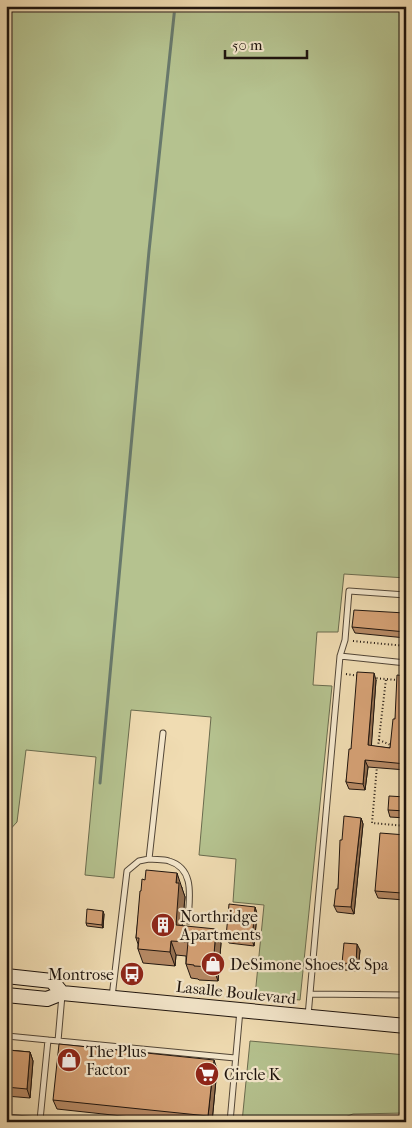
<svg xmlns="http://www.w3.org/2000/svg" width="412" height="1128" font-family="'IM FELL French Canon',serif">
<rect width="100%" height="100%" fill="#f0dcb2"/>
<filter id="stains"><feTurbulence type="fractalNoise" baseFrequency=".004" numOctaves="4"/><feColorMatrix values="0 0 0 0 .2 0 0 0 0 .09 0 0 0 0 .02 0 0 0 .5 -.17"/></filter>
<radialGradient id="worn" r=".72"><stop offset=".6" stop-color="#630" stop-opacity="0"/><stop offset="1" stop-color="#630" stop-opacity=".3"/></radialGradient>
<!-- green -->
<path fill="#b5c28f" stroke="#6a6b4e" d="M6,6H406V578L344,574L338,632H317L313,685L332,686L300,1000L255,996L264,905L233,902L236,859L199,855L211,717L131,710L114,878L85,875L96,757L26,750L17,822L6,834Z
M250,1041L406,1055V1113L353,1114L345,1117L342,1122H242Z"/>
<g fill="none" stroke-linecap="round" stroke-linejoin="round">
<!-- stream -->
<path stroke="#68796c" stroke-width="3" d="M100,783L149,251L175,6"/>
<!-- service casing -->
<g stroke="#524637" stroke-width="7">
<path id="service" d="M340,656L345,640L349,591L406,595
M149,859C156,860 163,859 169,861C196,869 189,899 188,921
M310,994L406,995
M112,997L127,871L139,861L149,859L163,733
M308,1016L340,656L406,663
M7,1036L48,1040
M58,1041L62,995
M6,1117L58,1122
M40,1120L48,1040L235,1058
M230,1122L240,1010"/>
</g>
<!-- secondary casing -->
<g stroke="#1e140e" stroke-width="16">
<path id="secondary" d="M6,976L52,981L62,993
M6,995L47,999L62,993L406,1026"/>
</g>
<!-- path -->
<path stroke="#1e140e" stroke-width="2" stroke-dasharray="1 2.5" stroke-linecap="butt" d="M353,641L406,646
M346,674L359,676
M373,678L398,680
M379,740L393,746
M378,747L386,679
M377,766L372,823L406,826"/>
<!-- service -->
<use href="#service" stroke="#f5e8cd" stroke-width="5"/>
<!-- secondary -->
<use href="#secondary" stroke="#f5e8cd" stroke-width="14"/>
</g>
<!-- wall -->
<path fill="#b78a65" stroke="#1e140e" d="M405,613L406,638L355,633L352,627Z
M406,676V770L368,767L365,790L349,789L346,782L351,749L376,680L371,746L390,748L395,719Z
M406,797V818L390,817L388,810Z
M361,818L363,824L354,914L337,912L334,906L338,889L342,840Z
M406,835V887L405,900L378,898L375,891Z
M182,887V889L185,897L182,926L221,943L218,981L199,980L198,979L191,978L186,964V956L176,955L175,966L143,963L138,949V944L136,938L141,891Z
M255,907L257,914L254,946L229,943L226,937Z
M104,914L103,928L87,926L86,923Z
M360,950L358,971L345,970L342,963Z
M6,1044H7L9,1050L30,1052L33,1061L30,1098L6,1096Z
M217,1069L212,1122H177L57,1109L53,1100Z"/>
<!-- shaded-wall -->
<path fill="#957152" stroke="#1e140e" d="M374,673L376,680L371,752L368,745Z
M365,760L368,767L365,790L363,784Z
M361,818L363,824L354,914L351,907Z
M405,863L406,865V887L405,900L402,893Z
M177,873L185,897L181,939L176,925V883Z
M255,907L257,914L254,946L252,940Z
M103,911L104,914L103,928L102,925Z
M216,929L221,943L218,981L213,967Z
M171,941L176,955L175,966L170,952Z
M357,944L360,950L358,971L356,964Z
M30,1052L33,1061L30,1098L27,1089Z
M214,1060L217,1069L212,1122H210L208,1116Z"/>
<!-- building -->
<path fill="#d5a175" stroke="#1e140e" d="M354,610L405,613L406,632L352,627Z
M357,672L374,673L368,745L390,748L393,719H395L397,675L406,676V731L404,747H406V764L365,760L363,784L346,782L349,749H351Z
M389,796L406,797V811L388,810Z
M344,816L361,818L351,907L334,906L336,889H338L340,840H342Z
M380,833L406,835V863H405L402,893L375,891Z
M146,870L177,873L176,883H179L176,925L216,929L213,967L194,966V965L186,964L188,942L171,941L170,952L138,949L139,938H136L140,891H141L142,879L145,880Z
M229,904L255,907L252,940L226,937Z
M87,909L103,911L102,925L86,923Z
M344,943L357,944L356,964L342,963Z
M6,1044H7V1050L30,1052L27,1089L6,1087Z
M59,1044L214,1060L208,1116L53,1100Z"/>
<!-- icons -->
<defs>
<g id="building-disc" transform="scale(1.25)"><circle r="9.5" fill="#8f2418" stroke="#f5e8cd"/><path d="M-4-6H4V6H1V3H-1V6H-4ZM-2.5-4.3h1.7v1.8h-1.7ZM.8-4.3h1.7v1.8H.8ZM-2.5-1h1.7V.8h-1.7ZM.8-1h1.7V.8H.8Z" fill="#fff"/></g>
<g id="shop-disc" transform="scale(1.25)"><circle r="9.5" fill="#8f2418" stroke="#f5e8cd"/><path d="M-5-2.5h2.3a2.7 3.5 0 0 1 5.4 0H5L5.5 6h-11ZM-1.5-2.5h3a1.5 2.3 0 0 0-3 0Z" fill="#fff"/></g>
<g id="bus-disc" transform="scale(1.25)"><circle r="9.5" fill="#8f2418" stroke="#f5e8cd"/><path d="M-5-6H5V4H4V6H2V4H-2V6H-4V4H-5ZM-3.5-4V0h7V-4ZM-3.5 1.2v1.5H-2V1.2ZM2 1.2v1.5H3.5V1.2Z" fill="#fff"/></g>
<g id="supermarket-disc" transform="scale(1.25)"><circle r="9.5" fill="#8f2418" stroke="#f5e8cd"/><path d="M-6-5.5h2.5l.6 2H6L4.5 2H-2.5L-4.4-4H-6ZM-1.5 3.2a1.3 1.3 0 1 0 .1 0ZM3 3.2a1.3 1.3 0 1 0 .1 0Z" fill="#fff"/></g>
</defs>
<g fill-rule="evenodd">
<use href="#building-disc" x="163" y="925"/>
<use href="#shop-disc" x="213" y="964"/>
<use href="#bus-disc" x="132" y="974"/>
<use href="#shop-disc" x="69" y="1060"/>
<use href="#supermarket-disc" x="207" y="1074"/>
</g>
<g text-anchor="middle" stroke-width="4.5" stroke-linejoin="round" paint-order="stroke">
<!-- poi labels -->
<g font-size="16" fill="#1e140e" stroke="#f5e8cd" text-anchor="start">
<text x="180" y="922">Northridge<tspan x="180" dy="18">Apartments</tspan></text>
<text x="230" y="970">DeSimone Shoes &amp; Spa</text>
<text x="114" y="980" text-anchor="end">Montrose</text>
<text x="86" y="1057">The Plus<tspan x="86" dy="18">Factor</tspan></text>
<text x="224" y="1080">Circle K</text>
</g>
<!-- street labels -->
<g font-size="16" fill="#1e140e" stroke="#f5e8cd">
<text transform="translate(236 992) rotate(6)" y="6">Lasalle Boulevard</text>
</g>
</g>
<!-- margin -->
<rect width="412" height="1128" fill="none" stroke="#f0dcb2" stroke-width="25"/>
<rect x="8" y="8" width="397" height="1113" fill="none" stroke="#1e140e" stroke-width="2.5"/>
<rect x="12" y="12" width="387" height="1103" fill="none" stroke="#1e140e"/>
<!-- scale -->
<path d="M225 50v8h82v-8" fill="none" stroke="#1e140e" stroke-width="2.5"/>
<text x="232" y="50" font-size="15" fill="#1e140e" stroke="#f5e8cd" stroke-width="4" paint-order="stroke">50 m</text>
<rect width="100%" height="100%" filter="url(#stains)"/>
<rect width="100%" height="100%" fill="url(#worn)"/>
</svg>
